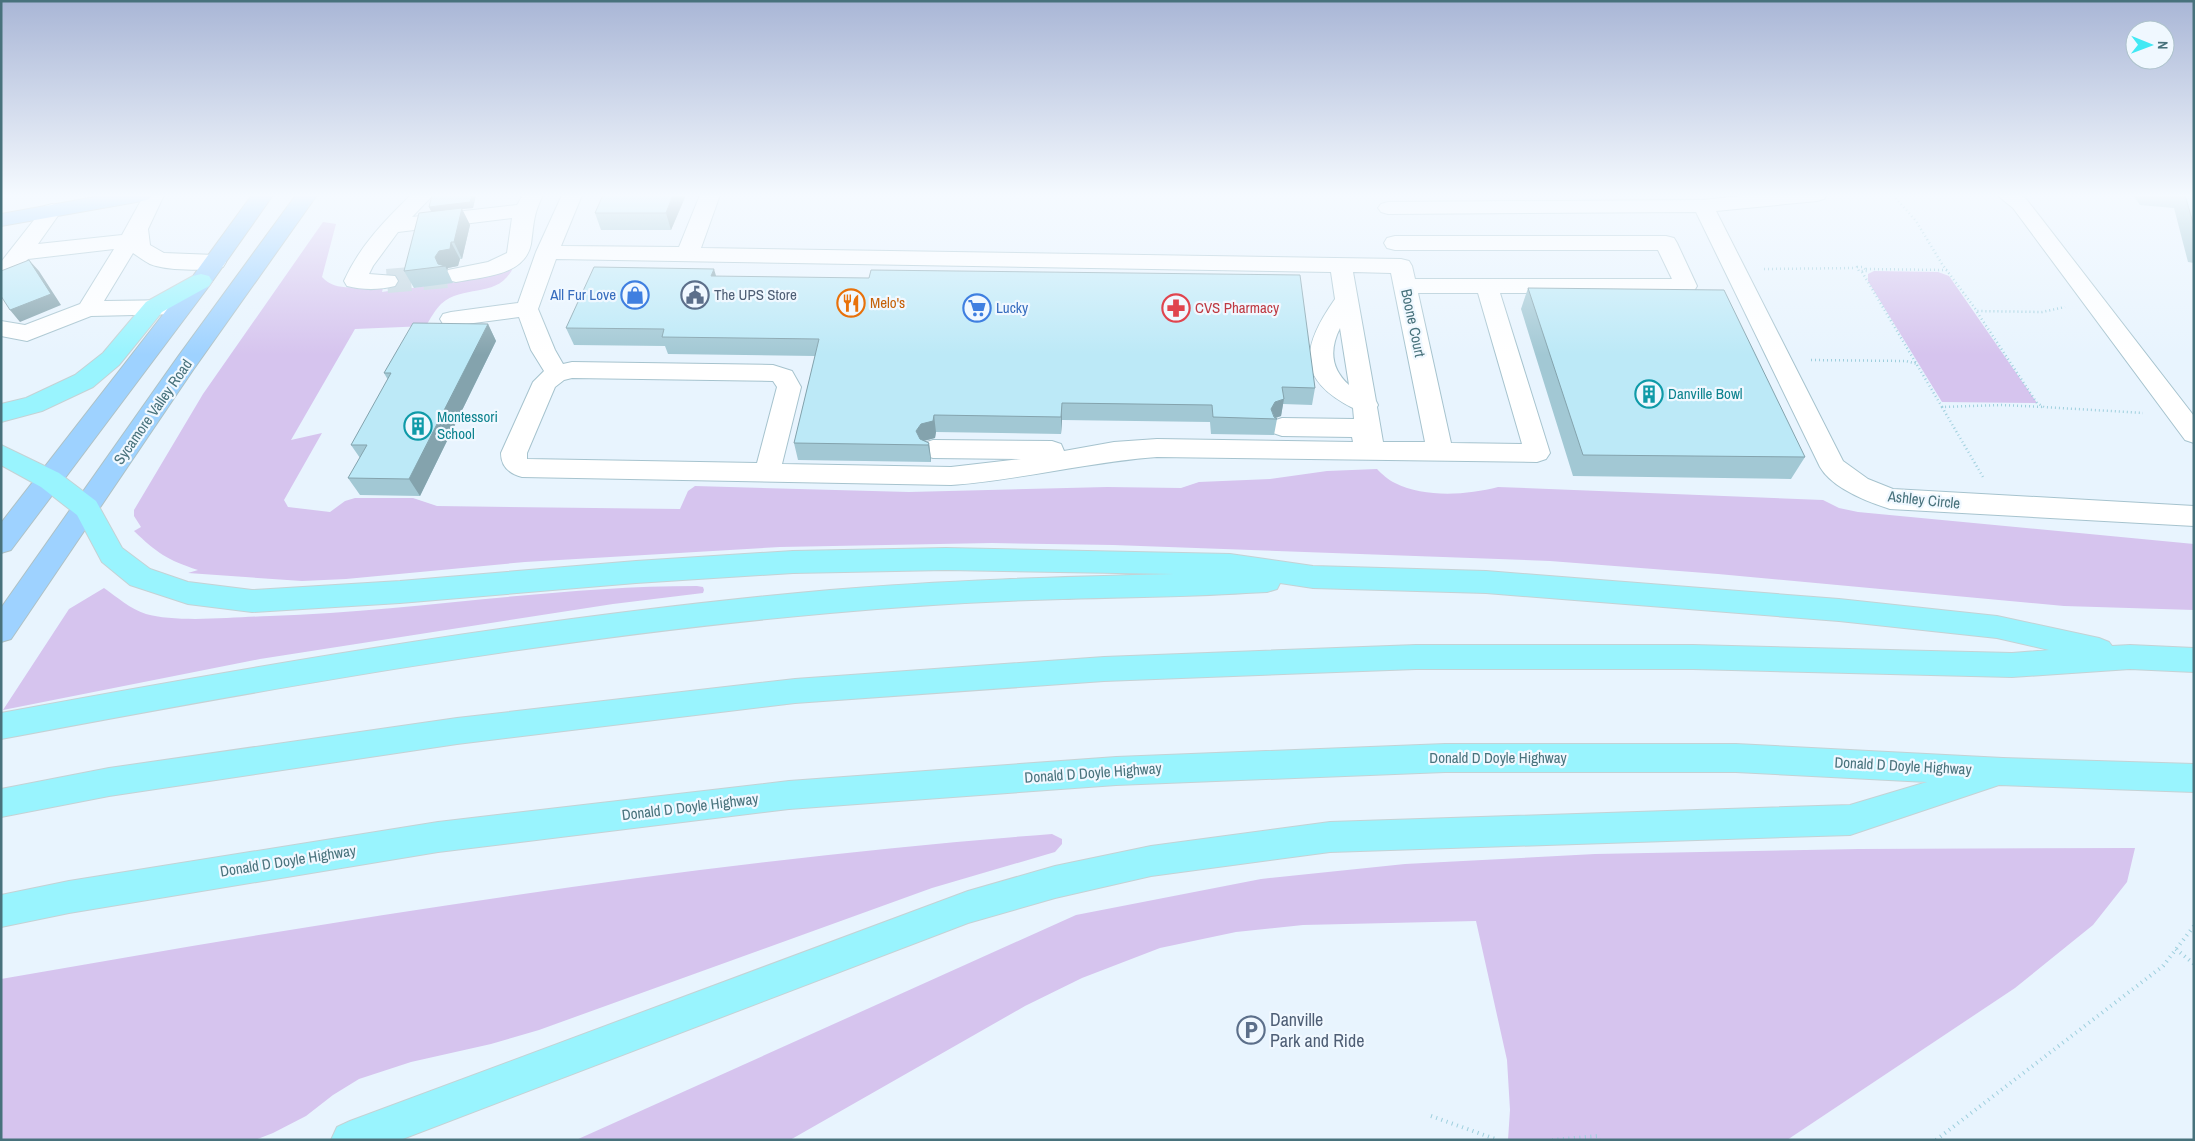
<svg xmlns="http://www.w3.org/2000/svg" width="2195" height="1141" font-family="'Archivo Narrow',sans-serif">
<rect width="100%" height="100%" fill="#e8f4fe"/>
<!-- green -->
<path fill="#d6c4ee" d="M323,222L336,224L322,277C337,294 364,285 384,284L382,292C427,286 473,283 514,266C499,300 465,283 441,304C435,310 430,319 426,326L355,329L291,440L322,433L284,500L288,507L330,512L345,501L355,498H413L437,506L680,509L688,491L695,486L909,492L1107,487L1181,488L1199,482L1270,479L1327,471L1377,469C1382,474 1388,480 1395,483C1425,498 1467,495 1498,487L1823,500L1839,508L1858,512L2194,544V610L2064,606L1718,574L1550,561L1113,545L992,543L780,547L525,562L346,579L302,581L188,573L198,570C167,560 157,553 134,531L141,527L134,516V510L203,394Z
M1874,271L1938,272L1949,276L2037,403L1942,402L1868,281V274Z
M697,586L703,587L704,590L703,593L613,604L260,659L3,710L69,609L104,588C117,597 130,609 146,614C177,623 236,617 270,616C413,611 555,586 697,586Z
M1052,834L1062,839V844L1055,852L932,888L539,1030L491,1044L411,1062L359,1079L333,1095L306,1116L273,1133L255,1140H1V979C350,918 699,861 1052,834Z
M2135,848L2127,882L2093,925L2015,988L1787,1140H1508L1510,1110L1507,1060L1476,921L1303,925L1236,932L1160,948L1082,978L1025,1006L790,1140H576L1076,915L1261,879L1405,864L1595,854L1859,849Z"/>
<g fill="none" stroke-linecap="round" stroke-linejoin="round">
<!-- minor-tunnel -->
<path stroke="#c0d4de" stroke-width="24" stroke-dasharray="24 12" stroke-linecap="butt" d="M387,281L447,276"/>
<!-- minor casing -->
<g stroke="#a6c3ce" stroke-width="2">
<path id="minor" d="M144,195H164L148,229L150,245L164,253L215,255L223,257L226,262L223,267C205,271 167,271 150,264C144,261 139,257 133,253L104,301L179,300L187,302L190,307L187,312L179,314L91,316L27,341L1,336V321L25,325L80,304L114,249L28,259L9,281L1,283V262L45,206L52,204L59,206L62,210L38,244L122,235Z
M411,195H433L412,217L517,205L523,195H543C533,215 534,223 531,244C525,276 482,277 456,282L448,280L445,275L448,270L488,262L507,253L512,218L398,232L373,266L369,274L395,276L398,281L395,286C380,290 362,290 347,286L344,281C359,247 385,220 411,195Z
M562,195H582L561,246L679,247L700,195H720L701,248L1401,259L1409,261L1412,266L1415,279H1672L1658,250H1395L1387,248L1384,243L1387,238L1395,236H1666L1674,238L1677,243L1697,286L1694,291L1686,293H1500L1550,453L1546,459L1537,462L1157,457C1088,462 1020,480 951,485L522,477C510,474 501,467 501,453L533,382L544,371L531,350L519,317L451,326L443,324L440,319L443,314L451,312L518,303L536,252ZM556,259L1331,272L1335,299C1302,346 1295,379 1353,408L1354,419L1282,418L1273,421L1270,427L1273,433L1282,436L1352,437L1353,442L1157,439L1114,442L1064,451L1061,444L1052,441L933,440L924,443L920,449L924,455L933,458L1021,459L951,467L782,464L801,387L792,371L773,365L572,362L563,364L555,350L538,309ZM1353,272L1391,273L1425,442H1383L1377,407L1378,405L1376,401ZM1418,293H1478L1522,444L1451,443ZM1340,328L1349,385C1331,369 1329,350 1340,328ZM572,378L773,381L777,387L757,463L527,459V453L555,387L564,380Z
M1751,195H1827L1824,199L1817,201L1716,211L1843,461L1868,479L1893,489L2194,506V526L1890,509C1868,502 1832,488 1820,467L1696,212L1388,214L1381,212L1378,208L1381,204L1388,202L1703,200Z
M1997,195H2021L2027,200L2194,416V443L2185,440L2013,208Z"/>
</g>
<!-- major casing -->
<g stroke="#aec1c5" stroke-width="2">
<path id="major" d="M106,195H152L149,199L142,201L1,226V214Z
M252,195H273L209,286L11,550L1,553V523L193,276Z
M296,195H317L193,370L11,639L1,642V608L177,358Z"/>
</g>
<!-- highway casing -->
<g stroke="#c4d2d5" stroke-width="2">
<path id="highway" d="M201,274L209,276L212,281L209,286L162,312L119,365L93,387L42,411L1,422V404L26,398L75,375L103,353L146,302L193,276Z
M1,445L59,473L96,501L122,548L150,569L188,582L252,590L400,581L636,561L793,551L946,548L1230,554L1313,566L1486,571L1839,599L1997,616L2099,638L2109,642L2112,646L2130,645L2194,648V672L2130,669L2012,677L1693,669H1416L1104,681L795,703L457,744L109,796L1,817V789L109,768L457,718L795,679L1104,657L1416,645H1693L2012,653L2049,650L1997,638L1839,621L1486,593L1313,588L1280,583L1277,589L1267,592L1246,593C1185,597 1124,597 1063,599C985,601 908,606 830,613C551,638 276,687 1,739V713C276,662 551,615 830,590C945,580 1059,577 1174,574L946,570L793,573L636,583L400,603L252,612L188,604L130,585L102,562L77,515L41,487L1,465Z
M1445,744H1736L2003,758L2194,764V792L1999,785L1850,835L1330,852L1151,876L1055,898L968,923L400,1140H331L337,1127L350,1121L968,891L1055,866L1151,846L1330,822L1850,805L1927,782L1736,772H1445L1116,785L789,809L438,852L69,913L1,927V895L69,881L438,822L789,781L1116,757Z"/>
</g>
<!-- path-far1 -->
<path stroke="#9ecfdd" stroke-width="2.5" stroke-dasharray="1 3" stroke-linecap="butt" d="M1893,195L1916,221L1942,264L1977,311L2042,312L2065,307
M1857,267H1863L1867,271H1859Z
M1764,269L1856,268
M1866,269L1947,270
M1862,272L1942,407L2002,405L2044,407
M1977,312L2037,403L2044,407L2143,413
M1811,360L1906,361L1917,364
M1942,407L1983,477"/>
<!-- path -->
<path stroke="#9ecfdd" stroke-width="4" stroke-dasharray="1 4.5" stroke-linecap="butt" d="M2176,949L2194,964
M1431,1116L1498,1140
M1552,1140L1598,1136L1599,1140
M1936,1140L2163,966L2194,926"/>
<!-- minor -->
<use href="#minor" fill="#fff" fill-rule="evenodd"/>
<!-- major -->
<use href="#major" fill="#9ed2ff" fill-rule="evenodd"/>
<!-- highway -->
<use href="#highway" fill="#99f4fe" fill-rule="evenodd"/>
</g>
<!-- wall -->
<path fill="#a2c8d4" d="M432,195H476L473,208L462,209L470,225L462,259H460L458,266L448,268L447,270L453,283L414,288L404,271L432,212L429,207Z
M686,195L671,230H601L595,213Z
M2133,195H2194V263L2188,262L2174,208L2140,205Z
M716,276L1315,388L1312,405L1283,404L1281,416L1276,418L1277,419L1274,435L1211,434L1210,422L1062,420L1061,434L936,432L935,438L924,441L929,443L931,459V462L798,460L794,443L815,356L668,354L665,346L574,345L566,328Z
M1528,288L1805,457L1791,479L1573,476L1521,309Z
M488,324L496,341L420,496L360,495L348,478L360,458L351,445L388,380L384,373Z"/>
<!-- shaded-wall -->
<path fill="#84a3ad" d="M472,195H476L473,208L462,209L470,225L462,259L454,242L432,213L429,207Z
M673,195H686L671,230L666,213Z
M451,242L460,259L458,266L448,268L447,270L445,266L439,267L435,257L439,251Z
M29,260L39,271L61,305L20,322L10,310Z
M714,269L719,286L711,276Z
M488,324L496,341L420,496L409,479Z
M1284,399L1281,416L1275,418L1271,409L1275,402Z
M1062,403V420L1061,434V417Z
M934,415L936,432L935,438L923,441L921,445L916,431L921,424Z
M929,443L931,459V462L928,445Z"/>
<!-- building -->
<path fill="#bce9f7" stroke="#84a3ad" d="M432,195H472L470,202L429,207Z
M603,195H673L666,213H595Z
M2185,195H2194V226Z
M462,208L454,242H451L450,249L439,251L435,257L438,264L445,266L404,271L419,213Z
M29,260L51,294L10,310L1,296V271Z
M594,267L714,269L711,276L869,278L871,270L1300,275L1315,388L1282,387L1284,399L1275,402L1271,409L1274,417L1277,419L1213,417L1212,405L1062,403L1061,417L934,415L933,421L921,424L916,431L920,439L929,443L928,445L794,443L819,339L662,337L664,329L566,328Z
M1528,288L1724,290L1805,457L1583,455Z
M413,323L488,324L409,479L348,478L367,445H351L391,373H384Z"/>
<!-- sky -->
<linearGradient id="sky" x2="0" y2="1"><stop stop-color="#a9b6d6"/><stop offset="0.55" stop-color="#f5faff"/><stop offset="1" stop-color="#f5faff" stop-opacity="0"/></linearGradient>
<rect width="2195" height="355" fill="url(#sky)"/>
<!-- icons -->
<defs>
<g id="shop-ring" transform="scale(1.4375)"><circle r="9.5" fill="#f0f8ff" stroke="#3f7fe0" stroke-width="1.5"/><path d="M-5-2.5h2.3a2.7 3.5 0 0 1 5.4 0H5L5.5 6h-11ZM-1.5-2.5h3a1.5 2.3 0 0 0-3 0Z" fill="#3f7fe0"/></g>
<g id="civic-ring" transform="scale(1.4375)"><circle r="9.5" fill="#f0f8ff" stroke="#5c6f8a" stroke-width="1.5"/><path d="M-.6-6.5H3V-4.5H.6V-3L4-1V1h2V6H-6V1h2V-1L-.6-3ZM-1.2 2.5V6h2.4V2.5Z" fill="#5c6f8a"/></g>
<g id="restaurant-ring" transform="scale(1.4375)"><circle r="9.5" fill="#f0f8ff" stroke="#e8710a" stroke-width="1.5"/><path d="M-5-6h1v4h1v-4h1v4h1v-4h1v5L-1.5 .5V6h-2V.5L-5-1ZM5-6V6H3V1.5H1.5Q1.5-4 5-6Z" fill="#e8710a"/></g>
<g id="supermarket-ring" transform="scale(1.4375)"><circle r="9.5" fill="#f0f8ff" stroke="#3f7fe0" stroke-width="1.5"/><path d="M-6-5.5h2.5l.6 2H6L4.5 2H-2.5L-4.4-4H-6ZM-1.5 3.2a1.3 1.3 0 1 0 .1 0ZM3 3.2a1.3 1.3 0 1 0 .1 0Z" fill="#3f7fe0"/></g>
<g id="pharmacy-ring" transform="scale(1.4375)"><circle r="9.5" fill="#f0f8ff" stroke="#e0444e" stroke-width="1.5"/><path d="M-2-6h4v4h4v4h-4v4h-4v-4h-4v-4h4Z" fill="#e0444e"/></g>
<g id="building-ring" transform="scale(1.4375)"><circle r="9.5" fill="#f0f8ff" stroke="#0f9aa8" stroke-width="1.5"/><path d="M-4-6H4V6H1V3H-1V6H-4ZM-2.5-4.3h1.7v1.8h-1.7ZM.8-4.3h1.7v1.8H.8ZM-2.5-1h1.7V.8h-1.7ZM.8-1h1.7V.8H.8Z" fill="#0f9aa8"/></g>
<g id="parking-ring" transform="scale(1.4375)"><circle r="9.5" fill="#f0f8ff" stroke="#5c6f8a" stroke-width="1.5"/><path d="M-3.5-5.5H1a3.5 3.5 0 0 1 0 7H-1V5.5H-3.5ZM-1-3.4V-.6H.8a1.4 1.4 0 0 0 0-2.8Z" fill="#5c6f8a"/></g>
</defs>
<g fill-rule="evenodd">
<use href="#shop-ring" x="635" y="295"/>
<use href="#civic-ring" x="695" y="295"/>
<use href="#restaurant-ring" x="851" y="303"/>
<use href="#supermarket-ring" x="977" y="308"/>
<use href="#pharmacy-ring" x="1176" y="308"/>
<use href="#building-ring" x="1649" y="394"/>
<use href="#building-ring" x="418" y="426"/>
<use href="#parking-ring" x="1251" y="1030"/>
</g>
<g text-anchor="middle" stroke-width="4.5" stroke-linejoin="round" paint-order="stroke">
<!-- shop labels -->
<g font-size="15" fill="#366cbe" stroke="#f0f8ff" text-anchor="end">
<text x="616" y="300">All Fur Love</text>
<text x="996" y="313" text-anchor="start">Lucky</text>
</g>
<!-- service labels -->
<g font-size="15" fill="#4e5e75" stroke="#f0f8ff" text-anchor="start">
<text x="714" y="300">The UPS Store</text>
</g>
<!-- food labels -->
<g font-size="15" fill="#c56008" stroke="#f0f8ff" text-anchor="start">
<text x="870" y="308">Melo's</text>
</g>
<!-- health labels -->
<g font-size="15" fill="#be3a42" stroke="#f0f8ff" text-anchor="start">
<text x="1195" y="313">CVS Pharmacy</text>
</g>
<!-- street labels -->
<g font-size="15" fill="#48727c" stroke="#f0f8ff">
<text transform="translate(1413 323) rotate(78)" y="5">Boone Court</text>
<text transform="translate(153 412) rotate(-55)" y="5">Sycamore Valley Road</text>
<text transform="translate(1924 500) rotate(6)" y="5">Ashley Circle</text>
<text x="1498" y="763">Donald D Doyle Highway</text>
<text transform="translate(1903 766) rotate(3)" y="5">Donald D Doyle Highway</text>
<text transform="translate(1093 773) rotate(-4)" y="5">Donald D Doyle Highway</text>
<text transform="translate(690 807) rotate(-7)" y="5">Donald D Doyle Highway</text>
<text transform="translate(288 861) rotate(-9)" y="5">Donald D Doyle Highway</text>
</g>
<!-- culture labels -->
<g font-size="15" fill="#0d838f" stroke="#f0f8ff" text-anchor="start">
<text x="1668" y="399">Danville Bowl</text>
<text x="437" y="422">Montessori<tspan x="437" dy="17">School</tspan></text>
</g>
<!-- near-service labels -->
<g font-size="18" fill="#4e5e75" stroke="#f0f8ff" text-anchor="start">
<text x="1270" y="1026">Danville<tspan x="1270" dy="21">Park and Ride</tspan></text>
</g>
</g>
<!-- border -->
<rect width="2195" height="1141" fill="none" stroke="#48727c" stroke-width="5"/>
<!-- north arrow -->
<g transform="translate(2150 45) rotate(91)"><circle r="24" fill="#f0f8ff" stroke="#adc2cb"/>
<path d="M0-4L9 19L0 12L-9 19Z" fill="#41e9f4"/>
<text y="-8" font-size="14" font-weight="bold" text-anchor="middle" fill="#48727c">N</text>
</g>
</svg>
